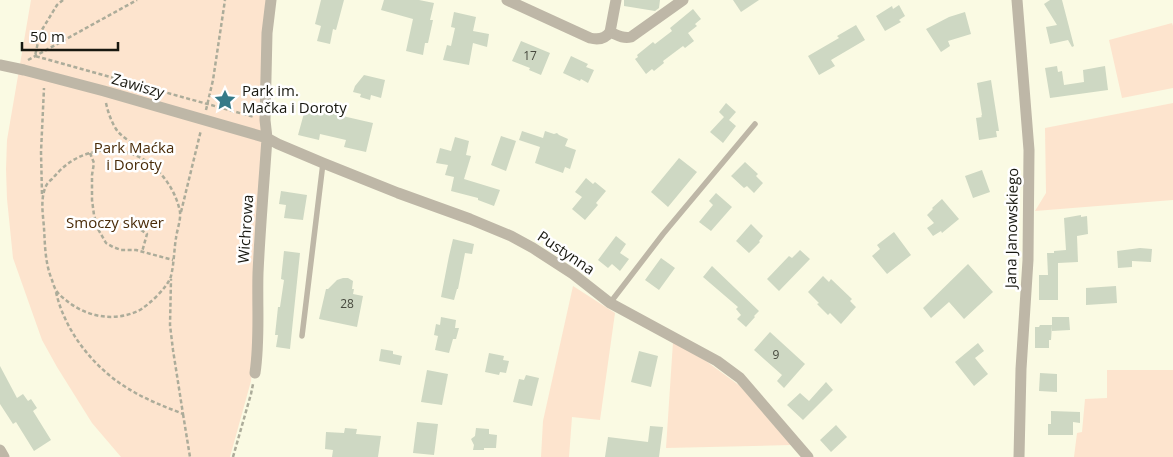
<svg xmlns="http://www.w3.org/2000/svg" width="1173" height="457" font-family="'Open Sans',sans-serif">
<rect width="100%" height="100%" fill="#fafae3"/>
<!-- green -->
<path fill="#fde4ce" d="M31,0H267L256,336L251,381L230,457H121L92,423L57,367L42,340L13,258L7,199L6,169L7,140Z
M1172,23L1173,26V88L1122,98L1109,40Z
M1173,103V200L1035,211L1046,193L1045,128Z
M573,286L615,313L600,420L572,417L569,457H541L543,421Z
M673,342L706,361L740,386L791,445L666,448Z
M1107,370H1173V457H1074L1077,433L1082,432L1085,399L1107,398Z"/>
<!-- building -->
<path fill="#ced8c3" d="M321,0H344L336,30L333,29L330,44L317,41L321,26L315,24Z
M384,0H419L434,3L430,20H433L428,43H425L423,55L406,51L413,19L381,10Z
M624,0H660L659,8L655,11L624,6Z
M733,0H759L741,12Z
M1050,0H1062L1074,46L1072,47L1068,40L1050,44L1046,27L1057,25L1044,4Z
M899,5L905,16L899,20L901,22L885,31L876,16L892,6L893,9Z
M693,9L701,19L695,24L697,26L688,33L694,41L685,48L683,46L663,61L664,63L654,71L652,69L646,74L635,59L638,57L637,55L653,42L655,44L672,31L670,28Z
M454,12L476,17L473,31L489,34L487,47L473,43L469,65L443,60L447,45L451,46L455,28L451,27Z
M965,12L971,34L948,41L950,46L941,52L926,29L949,17Z
M856,25L865,40L831,60L835,66L819,75L808,56L839,38L837,36Z
M521,41L550,53L541,75L529,70L530,68L512,61Z
M571,56L588,64L586,67L594,70L588,83L581,79L580,81L563,73Z
M1057,66L1058,72L1062,71L1064,85L1084,82L1083,70L1105,66L1108,90L1050,98L1045,68Z
M364,75L385,80L381,98L371,95L370,100L360,97L361,94L353,92L355,86Z
M991,80L999,131H996L997,137L979,140L976,118L982,117L981,116L982,115L977,83Z
M726,103L736,112L729,120L736,126L723,143L710,132L724,117L719,112Z
M306,106L325,112L373,123L366,152L344,147L346,140L320,134L319,140L298,135Z
M522,131L543,138L545,131L554,134L557,133L559,135L568,139L565,146L576,150L570,169L565,167L563,173L535,163L540,147L519,140Z
M501,136L516,141L506,171L491,165Z
M455,137L469,141L466,155L471,156L464,179L500,190L494,206L478,200V198L451,191L454,177L445,175L448,165L436,163L440,148L451,151Z
M679,158L697,172L668,207L651,192Z
M745,162L758,174L756,176L763,183L754,193L747,186L744,188L731,176Z
M982,170L990,192L973,198L965,176Z
M586,178L593,184L595,182L606,191L596,203L598,205L585,220L572,209L582,197L575,192Z
M281,191L307,195L303,220L284,218L286,205L279,204Z
M716,193L732,207L711,231L699,222L713,205L709,201Z
M942,199L959,219L942,233L941,231L933,236L927,228L934,223L927,215L933,209L932,208Z
M1081,215V217L1087,216L1088,234L1077,236L1078,262L1058,263V300H1039V275H1048L1047,253H1054V251L1066,250L1064,218Z
M751,224L763,236L759,241L760,242L749,253L736,241Z
M894,232L911,255L887,274L872,256L880,249L877,245Z
M616,236L626,244L620,253L629,259L620,271L612,264L608,268L598,260Z
M453,239L474,244L472,254L465,253L458,289H457L454,300L441,297L449,256Z
M1140,248L1152,249L1151,262L1132,261V267L1118,268L1117,251Z
M800,250L810,259L779,291L767,279L789,256L792,258Z
M284,251L300,253L290,349L276,347L278,335H275L278,307H280L284,280L281,279Z
M661,258L675,268L659,290L645,280Z
M968,264L993,292L964,319L949,302L931,318L923,308Z
M712,266L759,311L754,316L755,317L746,327L737,319L741,315L736,309L738,307L703,277Z
M823,276L829,282L831,279L852,299L850,301L856,307L841,324L830,313L828,315L817,304L819,303L808,292Z
M343,278H348L353,281L352,289H354L353,294L363,296L357,327L319,319L326,289H328L337,280Z
M1116,286L1117,303L1086,305V288Z
M441,317L456,320L455,328H459L456,339H453L449,353L435,350L438,336L434,335L436,324L440,325Z
M1052,317H1069L1070,330L1052,331Z
M1040,325H1052L1051,340H1049V348H1035V327H1039Z
M770,332L805,364L784,388L777,381L782,375L754,350Z
M978,343L984,351L975,358L988,374L974,386L955,362Z
M381,349L393,351V354L402,356L400,365L379,361Z
M639,351L658,356L651,387L631,382Z
M489,353L504,356L503,360L509,361L506,373L500,372L499,375L485,372Z
M0,366L17,398L23,394L28,401L31,399L37,408L33,411L51,440L34,451L16,422L13,424L0,404Z
M427,370L448,374L442,405L421,402Z
M1040,373L1057,374V392L1039,391Z
M526,375L539,378L532,406L513,402L519,379L524,380Z
M826,382L833,390L803,420L787,405L800,393L809,401Z
M1051,411L1080,412V423L1073,422V435H1048V424H1051Z
M417,422L438,424L434,455L413,453Z
M836,425L847,437L831,452L820,440Z
M650,426L663,427L659,457H605L608,437L648,442Z
M345,428L357,429L356,434L381,436L378,457H332L333,450L325,449L326,432L344,433Z
M476,428L489,429V434L497,435L496,448H484V450H473L474,445L471,439L475,436Z"/>
<g fill="none" stroke-linecap="round" stroke-linejoin="round">
<!-- path -->
<path stroke="#acac9a" stroke-width="2.5" stroke-dasharray="4 2.5" stroke-linecap="butt" d="M63,0L57,5L40,33L35,56L254,117
M28,60L137,0
M106,103C108,112 111,121 116,129C123,140 136,141 139,156
M206,110L213,80L225,0
M105,150C111,151 118,150 124,152C152,157 175,185 180,212C181,220 177,230 176,238C174,250 174,264 171,276C168,287 148,306 138,311C114,322 87,317 67,301C63,298 58,294 56,290C54,287 53,283 52,280C45,263 45,245 44,228C43,214 40,199 46,186C47,183 51,180 53,178C68,160 83,153 105,150Z
M90,153L94,163L92,175V200L94,215L98,229L106,243L113,247L121,250H136L173,260
M42,194L41,152L44,88
M181,212L201,130
M141,230L147,234L142,252
M56,292C65,333 97,372 134,392C149,401 166,407 183,414L173,350L170,325L171,279
M183,414L190,457
M233,457L251,394L253,384"/>
<!-- service -->
<path stroke="#beb7a7" stroke-width="5.5" d="M610,303L663,234L755,124
M302,336L323,163"/>
<!-- minor -->
<path stroke="#beb7a7" stroke-width="11" d="M507,0L590,38C598,40 605,39 610,32C617,35 623,39 631,37L683,0
M1017,0L1029,150L1028,260L1021,369L1019,457
M610,32L616,0
M0,65L24,70L104,91L267,138L278,144L323,163L398,193L470,219L511,236L533,248L573,274L610,303L717,361L740,378L808,457
M255,373C260,340 257,307 258,273C260,228 264,183 267,138L265,120L267,33L271,0
M0,450L4,457"/>
</g>
<!-- icons -->
<defs>
<g id="sight-bare" transform="scale(1.725)"><path d="M0-6L1.8-2.2L6-1.7L2.9 1.2L3.7 5.4L0 3.3L-3.7 5.4L-2.9 1.2L-6-1.7L-1.8-2.2Z" fill="#357a88" stroke="#fff" stroke-width="2.5" paint-order="stroke"/></g>
</defs>
<g fill-rule="evenodd">
<use href="#sight-bare" x="225" y="100"/>
</g>
<g text-anchor="middle" stroke-width="5" stroke-linejoin="round" paint-order="stroke">
<!-- number labels -->
<g font-size="12" fill="#46483d">
<text x="530" y="60">17</text>
<text x="347" y="308">28</text>
<text x="776" y="359">9</text>
</g>
<!-- street labels -->
<g font-size="15" fill="#181810" stroke="#fff">
<text transform="translate(138 86) rotate(16)" y="5">Zawiszy</text>
<text transform="translate(1012 228) rotate(-89)" y="5">Jana Janowskiego</text>
<text transform="translate(246 229) rotate(-86)" y="5">Wichrowa</text>
<text transform="translate(566 253) rotate(34)" y="5">Pustynna</text>
</g>
<!-- poi labels -->
<g font-size="15" fill="#181810" stroke="#fff" text-anchor="start">
<text x="242" y="96">Park im.<tspan x="242" dy="17">Mačka i Doroty</tspan></text>
</g>
<!-- park labels -->
<g font-size="15" fill="#4a2c09" stroke="#fff">
<text x="134" y="153">Park Maćka<tspan x="134" dy="17">i Doroty</tspan></text>
<text x="115" y="228">Smoczy skwer</text>
</g>
</g>
<!-- scale -->
<path d="M22 42v8h96v-8" fill="none" stroke="#181810" stroke-width="2.5"/>
<text x="30" y="42" font-size="15" fill="#181810" stroke="#ffffff" stroke-width="4" paint-order="stroke">50 m</text>
</svg>
